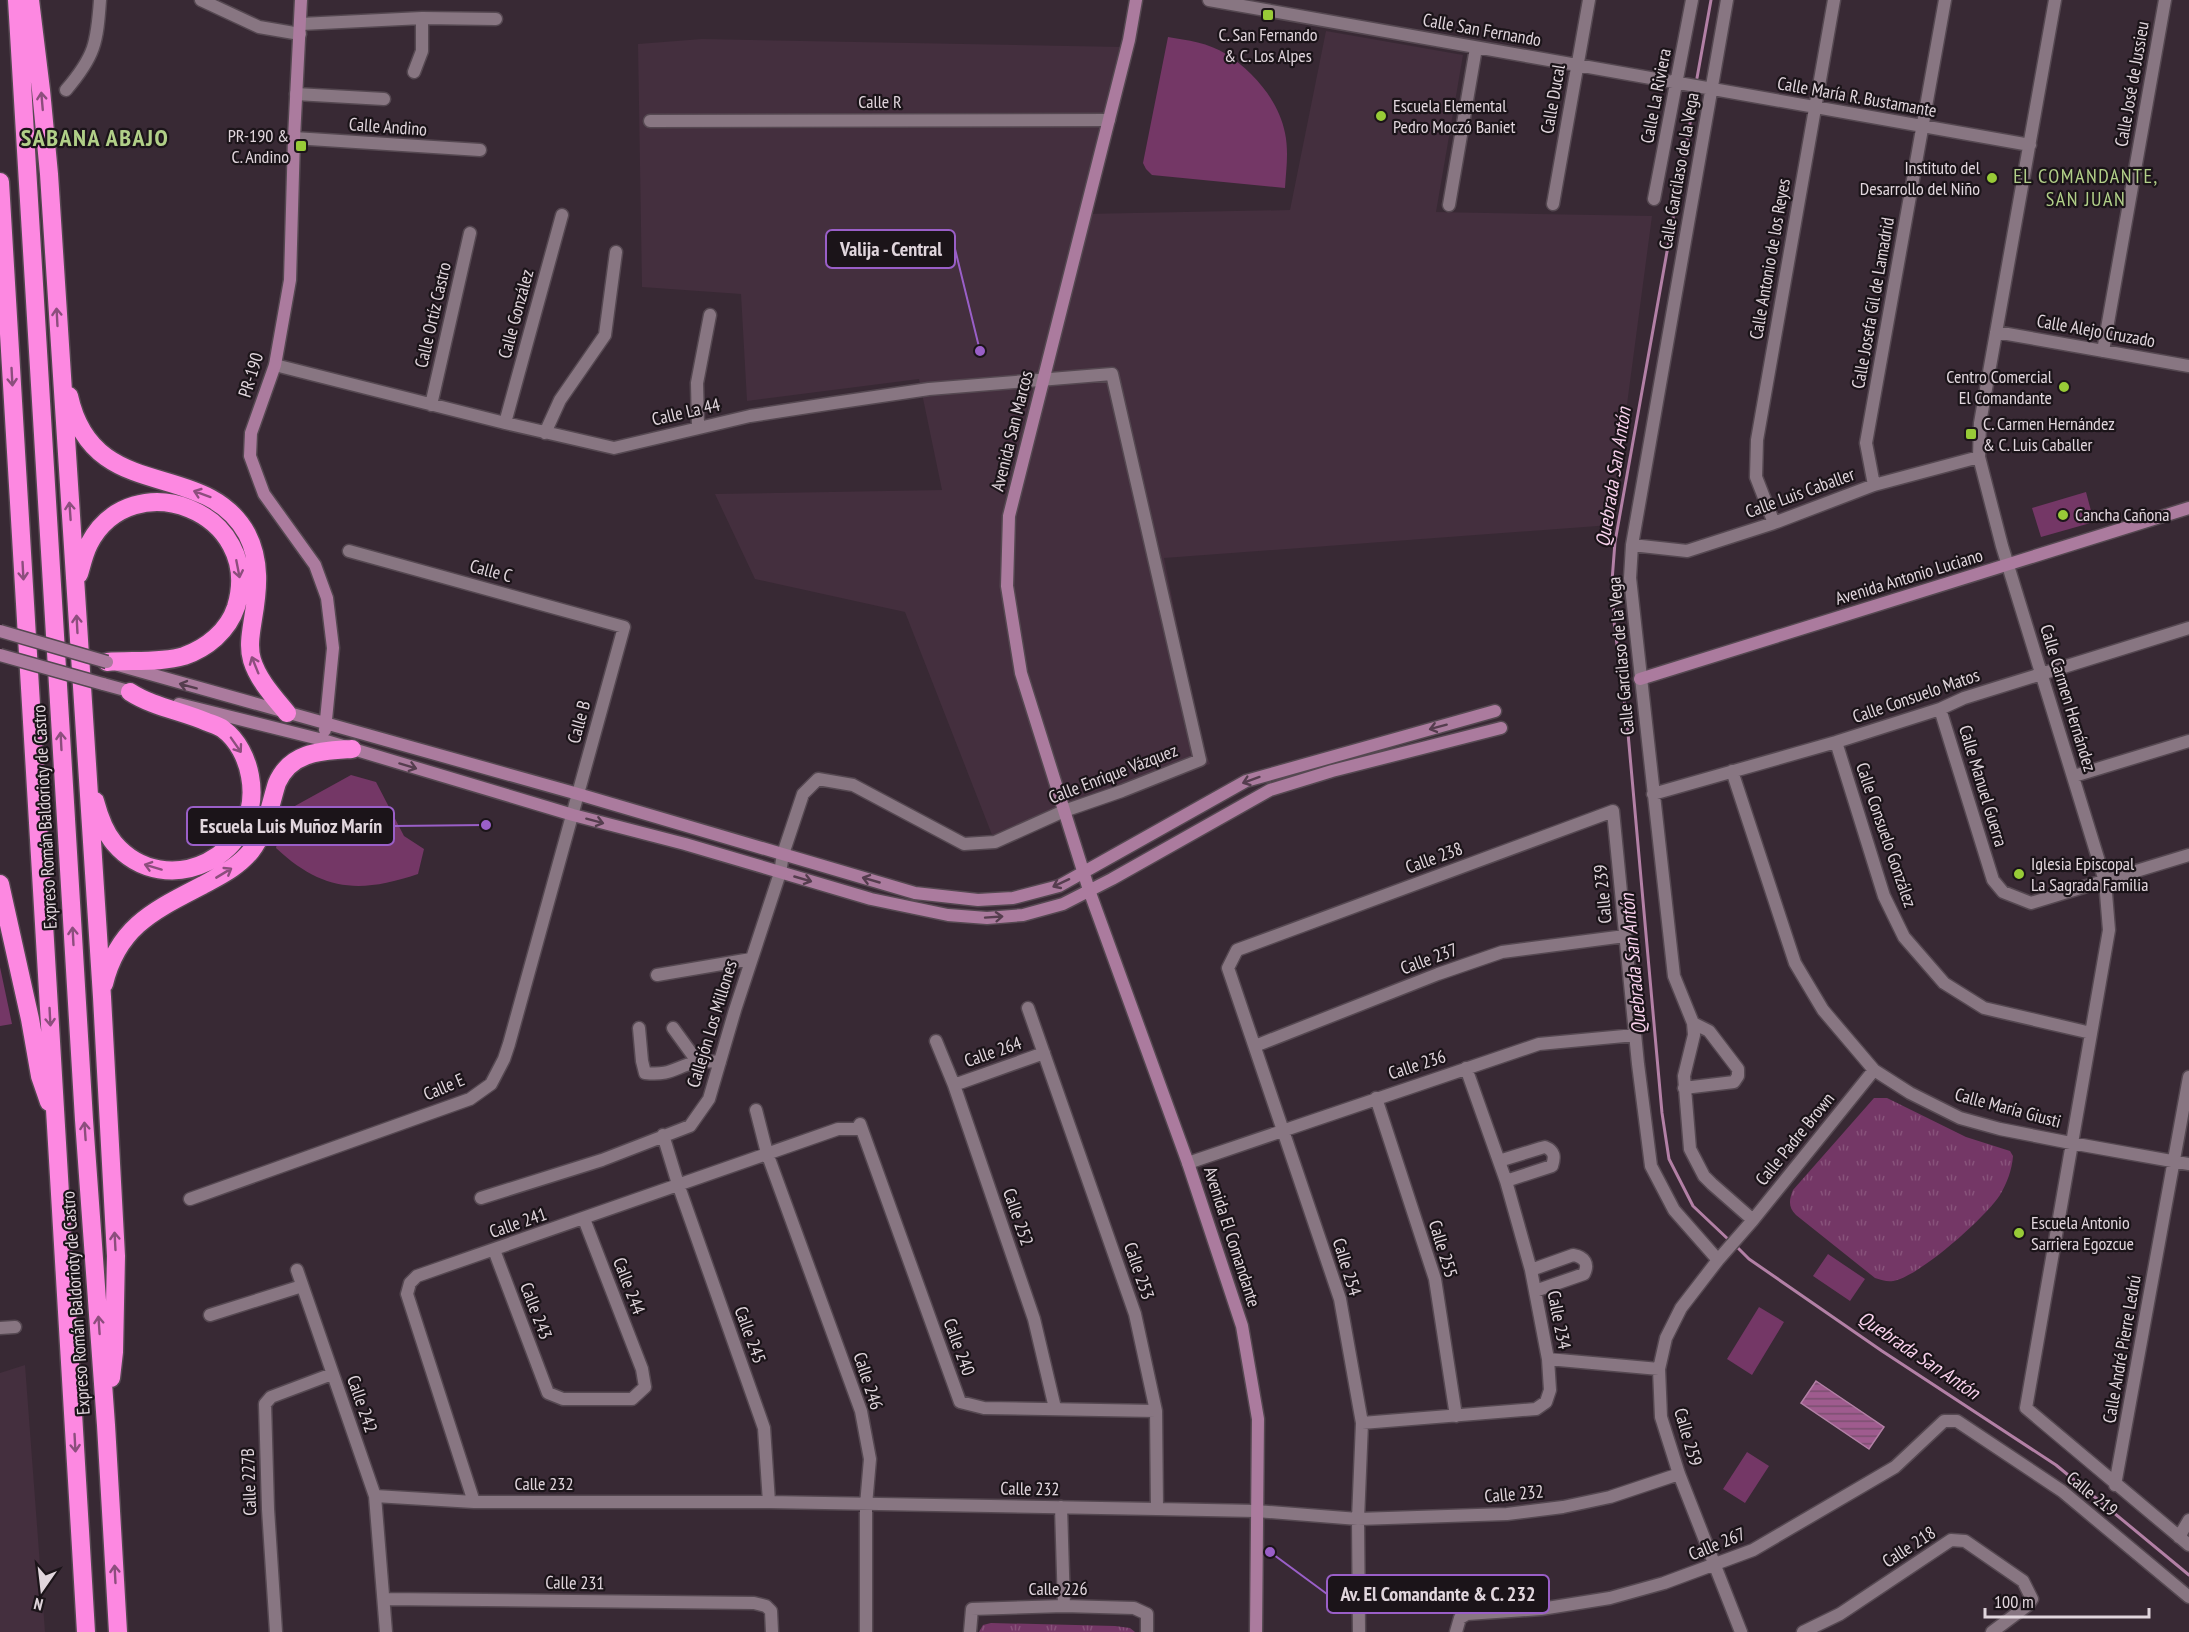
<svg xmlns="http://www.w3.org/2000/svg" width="2189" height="1632" font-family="'PT Sans Narrow',sans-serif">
<defs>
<pattern id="grass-tufts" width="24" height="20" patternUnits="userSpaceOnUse" patternTransform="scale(1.5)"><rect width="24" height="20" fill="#743766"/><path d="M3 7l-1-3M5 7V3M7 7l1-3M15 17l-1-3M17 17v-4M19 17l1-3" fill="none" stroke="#88537b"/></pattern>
<pattern id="water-rules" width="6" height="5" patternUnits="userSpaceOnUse" patternTransform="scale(1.5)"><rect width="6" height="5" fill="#9f5b8e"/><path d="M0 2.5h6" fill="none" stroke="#7b5070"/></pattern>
</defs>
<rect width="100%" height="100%" fill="#382934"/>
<!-- built -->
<path fill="#442f3e" d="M1326,31L1463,55L1436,212L1652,216L1611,525L1164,558L1198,730L1210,764L1064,817L996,845L905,612L755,579L715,494L942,490L919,379L747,401L741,294L642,287L638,44L702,39L1122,47L1085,214L1290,210Z
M25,1365L45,1632H0V1373Z"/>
<!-- grass -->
<path fill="url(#grass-tufts)" d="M1874,1098H1887L1966,1137L2010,1151L2013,1156C2012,1170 2007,1183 2000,1195C1986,1217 1919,1277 1893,1281C1887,1282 1882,1280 1875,1278L1796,1215C1788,1207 1789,1200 1793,1190Z
M991,1623L1115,1626L1130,1628L1135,1632H979L983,1625Z"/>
<!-- pitch -->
<path fill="#743766" d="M1168,37C1187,40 1209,43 1226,54C1253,71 1279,101 1285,133C1289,152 1286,170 1285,188L1152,175L1146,169L1143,163Z
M2086,492L2094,522L2041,537L2032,508Z
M351,775L376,782L404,836L424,849L418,874C359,894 322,891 276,848L284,812Z
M0,967L12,1024L0,1026Z
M1828,1254L1865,1279L1850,1301L1813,1276Z
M1759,1307L1784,1322L1752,1375L1727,1359Z
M1747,1452L1769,1466L1745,1503L1723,1489Z"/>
<!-- water -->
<path fill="url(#water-rules)" stroke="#b380a6" stroke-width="1.5" d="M1816,1381L1884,1427L1869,1449L1801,1403Z"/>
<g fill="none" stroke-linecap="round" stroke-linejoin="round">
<!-- stream -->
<path stroke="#b380a6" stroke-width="3" d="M1697,78L1711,0
M1694,101L1615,542L1612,581L1614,621L1627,722L1662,1113L1669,1159L1693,1206L1730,1241
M1735,1245L1749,1259L1882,1351L2056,1465L2189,1575"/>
<!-- street casing -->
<g stroke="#554851" stroke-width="15">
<path id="street" d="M201,0L259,27L300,34
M1209,0L2030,145
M2055,0L1980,423L1979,457L2002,546L2105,881L2109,930L2026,1408L2189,1545
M301,24L422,18L496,19
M414,72L422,51V18
M66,90C95,56 97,43 100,0
M296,94L384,99
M650,121L1109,120
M294,138L480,150
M1654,199L1692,0
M1553,204L1589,0
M1449,205L1476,48
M1996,332L2189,366
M2103,351L2165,0
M275,365L505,423L614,448L750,416L834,403L929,389L1112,374L1200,760L1122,791L1064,811L995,842L964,844L853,785L818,779L803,794L783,854L780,873L735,1010L709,1099L690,1126L602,1160L481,1198
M431,405L470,233
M505,423L562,215
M698,427L697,383L710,315
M545,433L560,400L605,335L616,252
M1874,485L1866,443L1945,0
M1774,523L1756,477L1757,440L1834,0
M1632,545L1687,551L1774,523L1874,485L1979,457
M1940,709L1993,880L2003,892L2031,903L2189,855
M1836,742L1884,896L1904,937L1944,983L1984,1008L2091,1033
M1732,771L1795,963L1823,1010L1874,1070L1910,1093L1960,1118L2000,1129L2071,1143L2189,1164
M2074,776L2189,741
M1653,794L1836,742L1940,709L1964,698L2189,628
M657,975L751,959
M1028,1008L1135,1314L1156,1411L1157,1509
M1693,1023L1694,1035L1684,1076L1690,1149L1704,1176L1712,1184L1753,1220
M639,1028L642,1061L645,1073C671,1076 675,1067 696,1062C703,1060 713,1062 720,1062
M673,1028L697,1061
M936,1041L954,1085L1034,1319L1055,1408
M1255,1046L1438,974L1502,952L1625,936
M954,1085L1044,1053
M1684,1088L1734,1082L1738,1076V1069L1709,1031L1693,1023L1674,976L1630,578L1632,545L1727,0
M1376,1098L1435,1279L1456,1416
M756,1110L767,1153L861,1411L870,1459L866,1505V1632
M663,1135L678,1184L764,1428L769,1502
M1499,1161L1541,1148L1545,1147C1555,1151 1555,1157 1552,1166L1506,1181
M1188,1163L1539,1044L1635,1035
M190,1199L470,1099L491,1084L504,1059L509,1044L624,627L349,551
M494,1250L548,1393L563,1399H632L645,1387L642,1369L584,1219
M297,1270L375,1496L386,1632
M1531,1270L1573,1255C1585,1257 1589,1264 1584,1274L1535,1291
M210,1315L302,1286
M0,1328L15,1327
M1548,1359L1659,1369
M1362,1423L1536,1409L1546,1402L1550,1390L1548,1359L1531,1270L1506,1181L1466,1068
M2115,1485L2189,1077
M375,1496L474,1502H769L1157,1509L1256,1511L1358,1519L1507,1514L1563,1507L1610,1497L1679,1474
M474,1502L407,1294L410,1283L417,1276L838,1129H857L860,1124L960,1402L984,1408L1156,1411
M1061,1507L1064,1606
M2179,1537L2189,1520
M384,1599L754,1603L766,1606L771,1611L772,1632
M276,1632L268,1509L265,1404L271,1397L332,1374
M970,1632L972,1609L1064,1606L1134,1608L1147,1614V1632
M1359,1632L1358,1519L1362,1423L1340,1299L1228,968L1237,950L1613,811L1638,1064L1651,1166L1674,1210L1718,1260
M1456,1632L1460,1618L1467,1614L1541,1609L1610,1598L1664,1583L1753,1550L1895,1467L1944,1421H1957L2062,1491L2189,1597
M1741,1632L1679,1474L1661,1417L1659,1369L1666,1338L1681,1308L1718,1260L1753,1220L1874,1070
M1803,1632L1840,1614L1951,1540L1965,1541L2023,1581L2032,1599L2028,1605L1992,1632"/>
</g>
<!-- secondary casing -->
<g stroke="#554851" stroke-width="15">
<path id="secondary" d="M301,0L294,138L290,280L275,365L251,433L250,456L264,494L315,565L327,598L333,648L325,730
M1136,0L1129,40L1009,516L1007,586L1021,673L1089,890L1188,1163L1242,1326L1258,1419L1256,1632
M118,665L578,794L915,893L978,900L1013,898L1059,886L1246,781L1495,711
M1640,679L2189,508
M103,684L136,693
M179,704L323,740L573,815L685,844L871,899L948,915L987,918L1023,915L1063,904L1112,879L1270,790L1332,771L1501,728"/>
</g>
<!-- highway casing -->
<g stroke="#554851" stroke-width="21">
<path id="highway" d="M17,0L84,1120L106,1425L118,1632
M30,0L41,90L49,174L102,997L116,1256L114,1352L111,1378
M0,182L86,1632
M69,396C93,506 205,457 247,534C261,561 258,590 253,619C251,632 248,647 252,660C258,680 274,697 287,713
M79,574C82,564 84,554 89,544C132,461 265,512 236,607C228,631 207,648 184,656C161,663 131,660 107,662
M95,801C99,816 104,831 114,843C166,904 265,855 250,776C247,759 238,740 223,729C219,726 212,724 207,722C182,711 153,707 130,692
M0,884L30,1019L40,1076L49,1102
M104,984C118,926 155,910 203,885C221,875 238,867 251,851C266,832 270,805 277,783C291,751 322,751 352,749"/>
</g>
<!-- street -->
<use href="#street" stroke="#887682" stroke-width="12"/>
<!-- secondary -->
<use href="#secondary" stroke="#ab7b9e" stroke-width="12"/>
<!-- highway -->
<use href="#highway" stroke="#fd88e1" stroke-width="18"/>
<!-- secondary-bridge casing -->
<g stroke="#554851" stroke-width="15" stroke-linecap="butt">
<path id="secondary-bridge" d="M0,631L107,662
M0,655L103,684"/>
</g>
<!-- secondary-bridge -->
<use href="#secondary-bridge" stroke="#ab7b9e" stroke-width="12"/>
</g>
<!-- one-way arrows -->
<defs><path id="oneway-shaft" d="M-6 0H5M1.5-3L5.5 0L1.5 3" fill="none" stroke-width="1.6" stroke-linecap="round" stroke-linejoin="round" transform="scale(1.5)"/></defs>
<g stroke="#8c4e7d">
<use href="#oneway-shaft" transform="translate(42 101) rotate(-95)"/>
<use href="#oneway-shaft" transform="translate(57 317) rotate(-93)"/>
<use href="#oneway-shaft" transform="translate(12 377) rotate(87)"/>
<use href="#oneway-shaft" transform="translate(202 494) rotate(-160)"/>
<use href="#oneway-shaft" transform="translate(70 511) rotate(-94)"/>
<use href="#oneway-shaft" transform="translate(238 569) rotate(79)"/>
<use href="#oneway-shaft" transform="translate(23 571) rotate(87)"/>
<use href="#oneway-shaft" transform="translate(77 624) rotate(-93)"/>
<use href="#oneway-shaft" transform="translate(255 665) rotate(-112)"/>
<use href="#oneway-shaft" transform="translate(61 741) rotate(-93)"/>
<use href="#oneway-shaft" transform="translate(236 745) rotate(55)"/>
<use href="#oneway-shaft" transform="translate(153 867) rotate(-163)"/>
<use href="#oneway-shaft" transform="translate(224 873) rotate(-31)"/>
<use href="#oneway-shaft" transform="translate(73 936) rotate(-93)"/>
<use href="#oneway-shaft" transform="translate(50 1017) rotate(87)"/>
<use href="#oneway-shaft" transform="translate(85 1131) rotate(-94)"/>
<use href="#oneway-shaft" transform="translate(115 1241) rotate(-93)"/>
<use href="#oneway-shaft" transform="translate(99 1325) rotate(-94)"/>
<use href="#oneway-shaft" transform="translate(75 1443) rotate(87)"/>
<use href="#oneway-shaft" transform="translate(115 1574) rotate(-93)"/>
</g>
<g stroke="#553d4e">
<use href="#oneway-shaft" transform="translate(188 686) rotate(-165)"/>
<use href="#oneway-shaft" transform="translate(1438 727) rotate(165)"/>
<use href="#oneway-shaft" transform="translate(408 766) rotate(17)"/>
<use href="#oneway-shaft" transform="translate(1251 780) rotate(160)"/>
<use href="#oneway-shaft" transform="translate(595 821) rotate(15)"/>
<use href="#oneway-shaft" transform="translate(803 879) rotate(16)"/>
<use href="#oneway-shaft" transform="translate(871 880) rotate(-164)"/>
<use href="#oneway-shaft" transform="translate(1061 883) rotate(155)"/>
<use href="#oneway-shaft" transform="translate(994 917) rotate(-4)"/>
</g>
<!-- markers -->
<g fill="#98cb37" stroke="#1b1419" stroke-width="2">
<rect x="1262" y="9" width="12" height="12" rx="3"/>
<circle cx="1381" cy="116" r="6"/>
<rect x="295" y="140" width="12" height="12" rx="3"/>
<circle cx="1992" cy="178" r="6"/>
<circle cx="2064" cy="387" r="6"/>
<rect x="1965" y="428" width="12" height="12" rx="3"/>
<circle cx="2063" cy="515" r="6"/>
<circle cx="2019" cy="874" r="6"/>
<circle cx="2019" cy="1233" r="6"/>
</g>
<g text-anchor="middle" stroke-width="4.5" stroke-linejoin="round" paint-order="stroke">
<!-- street labels -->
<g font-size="18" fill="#e1d6dd" stroke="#1b1419">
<text transform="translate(1482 30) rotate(10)" y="6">Calle San Fernando</text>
<text transform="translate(2132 84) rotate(-80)" y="6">Calle José de Jussieu</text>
<text transform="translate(1656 96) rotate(-79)" y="6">Calle La Riviera</text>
<text transform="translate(1857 97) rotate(10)" y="6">Calle María R. Bustamante</text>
<text transform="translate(1553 99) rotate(-80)" y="6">Calle Ducal</text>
<text x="880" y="108">Calle R</text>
<text transform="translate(388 127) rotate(4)" y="6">Calle Andino</text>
<text transform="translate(1679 171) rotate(-80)" y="6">Calle Garcilaso de la Vega</text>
<text transform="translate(1770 259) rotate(-80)" y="6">Calle Antonio de los Reyes</text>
<text transform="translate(1873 303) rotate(-80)" y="6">Calle Josefa Gil de Lamadrid</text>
<text transform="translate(516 314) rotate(-75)" y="6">Calle González</text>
<text transform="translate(433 315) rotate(-77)" y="6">Calle Ortíz Castro</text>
<text transform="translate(2096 331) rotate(10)" y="6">Calle Alejo Cruzado</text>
<text transform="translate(251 375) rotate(-73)" y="6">PR-190</text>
<text transform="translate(686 412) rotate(-13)" y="6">Calle La 44</text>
<text transform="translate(1012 431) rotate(-76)" y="6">Avenida San Marcos</text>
<text transform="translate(1800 493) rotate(-20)" y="6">Calle Luis Caballer</text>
<text transform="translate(491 571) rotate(15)" y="6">Calle C</text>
<text transform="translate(1909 577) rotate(-17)" y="6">Avenida Antonio Luciano</text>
<text transform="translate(1621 656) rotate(-95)" y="6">Calle Garcilaso de la Vega</text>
<text transform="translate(1916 696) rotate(-19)" y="6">Calle Consuelo Matos</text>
<text transform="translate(2068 698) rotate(73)" y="6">Calle Carmen Hernández</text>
<text transform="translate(579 722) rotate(-75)" y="6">Calle B</text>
<text transform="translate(1113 774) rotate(-21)" y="6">Calle Enrique Vázquez</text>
<text transform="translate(1983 786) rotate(73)" y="6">Calle Manuel Guerra</text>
<text transform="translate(45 817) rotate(-93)" y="6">Expreso Román Baldorioty de Castro</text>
<text transform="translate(1886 835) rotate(71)" y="6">Calle Consuelo González</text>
<text transform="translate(1434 858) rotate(-20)" y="6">Calle 238</text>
<text transform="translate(1603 894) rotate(-95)" y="6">Calle 239</text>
<text transform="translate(1429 959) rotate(-20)" y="6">Calle 237</text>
<text transform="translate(712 1024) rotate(-73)" y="6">Callejón Los Millones</text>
<text transform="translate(993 1052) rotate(-19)" y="6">Calle 264</text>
<text transform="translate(1417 1065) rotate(-18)" y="6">Calle 236</text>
<text transform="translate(444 1087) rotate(-23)" y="6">Calle E</text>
<text transform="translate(2008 1108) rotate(15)" y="6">Calle María Giusti</text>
<text transform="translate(1795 1139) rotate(-51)" y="6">Calle Padre Brown</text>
<text transform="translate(1018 1217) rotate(71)" y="6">Calle 252</text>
<text transform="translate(518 1223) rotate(-19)" y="6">Calle 241</text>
<text transform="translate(1232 1237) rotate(72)" y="6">Avenida El Comandante</text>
<text transform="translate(1443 1249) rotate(73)" y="6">Calle 255</text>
<text transform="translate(1347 1267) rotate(73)" y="6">Calle 254</text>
<text transform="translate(1139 1271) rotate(71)" y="6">Calle 253</text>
<text transform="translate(629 1286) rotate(69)" y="6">Calle 244</text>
<text transform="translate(76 1303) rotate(-94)" y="6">Expreso Román Baldorioty de Castro</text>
<text transform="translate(536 1311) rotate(69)" y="6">Calle 243</text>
<text transform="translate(1559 1320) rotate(79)" y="6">Calle 234</text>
<text transform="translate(750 1335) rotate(70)" y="6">Calle 245</text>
<text transform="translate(959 1347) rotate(70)" y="6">Calle 240</text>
<text transform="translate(2122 1349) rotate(-80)" y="6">Calle André Pierre Ledrú</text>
<text transform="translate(868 1381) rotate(72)" y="6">Calle 246</text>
<text transform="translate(362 1404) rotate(71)" y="6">Calle 242</text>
<text transform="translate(1688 1437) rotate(74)" y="6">Calle 259</text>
<text transform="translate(249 1482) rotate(-92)" y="6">Calle 227B</text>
<text x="544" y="1490">Calle 232</text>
<text transform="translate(1030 1489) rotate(1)" y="6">Calle 232</text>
<text transform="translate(1514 1494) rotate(-5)" y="6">Calle 232</text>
<text transform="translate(2092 1494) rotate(39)" y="6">Calle 219</text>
<text transform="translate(1717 1544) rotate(-22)" y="6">Calle 267</text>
<text transform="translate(1909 1547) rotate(-33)" y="6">Calle 218</text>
<text transform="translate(575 1583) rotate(1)" y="6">Calle 231</text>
<text x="1058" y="1595">Calle 226</text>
</g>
<!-- poi labels -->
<g font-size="18" fill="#e1d6dd" stroke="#1b1419" text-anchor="start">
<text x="1268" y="41" text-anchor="middle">C. San Fernando<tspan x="1268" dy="21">&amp; C. Los Alpes</tspan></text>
<text x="1393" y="112">Escuela Elemental<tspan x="1393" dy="21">Pedro Moczó Baniet</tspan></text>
<text x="289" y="142" text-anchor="end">PR-190 &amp;<tspan x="289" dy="21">C. Andino</tspan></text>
<text x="1980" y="174" text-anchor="end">Instituto del<tspan x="1980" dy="21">Desarrollo del Niño</tspan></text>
<text x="2052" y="383" text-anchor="end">Centro Comercial<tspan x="2052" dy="21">El Comandante</tspan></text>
<text x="1983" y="430">C. Carmen Hernández<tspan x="1983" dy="21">&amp; C. Luis Caballer</tspan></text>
<text x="2075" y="521">Cancha Cañona</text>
<text x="2031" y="870">Iglesia Episcopal<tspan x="2031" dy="21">La Sagrada Familia</tspan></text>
<text x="2031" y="1229">Escuela Antonio<tspan x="2031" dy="21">Sarriera Egozcue</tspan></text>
</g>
<!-- neighbourhood labels -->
<g font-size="20" letter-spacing="1.5" fill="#b1cf88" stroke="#1b1419">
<text x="2086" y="183">EL COMANDANTE,<tspan x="2086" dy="23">SAN JUAN</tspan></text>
</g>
<!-- water labels -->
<g font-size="20" font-style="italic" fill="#f8d1ec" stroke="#1b1419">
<text transform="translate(1613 477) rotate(-81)" y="7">Quebrada San Antón</text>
<text transform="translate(1633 964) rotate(-95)" y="7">Quebrada San Antón</text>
<text transform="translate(1919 1355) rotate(34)" y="7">Quebrada San Antón</text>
</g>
<!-- district labels -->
<g font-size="24" font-weight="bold" letter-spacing="1.5" fill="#b1cf88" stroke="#1b1419">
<text x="95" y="146">SABANA ABAJO</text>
</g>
</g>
<!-- callouts -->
<path fill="none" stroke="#9a5fc8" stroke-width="2" d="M980 351L955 249M486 825L394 826M1270 1552L1327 1594"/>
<g fill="#9a5fc8" stroke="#1b1419" stroke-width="2">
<circle cx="980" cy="351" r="6"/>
<circle cx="486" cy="825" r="6"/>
<circle cx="1270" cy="1552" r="6"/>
</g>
<g fill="#1b1419" stroke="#9a5fc8" stroke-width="2">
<rect x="826" y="230" width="129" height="38" rx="6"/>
<rect x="187" y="807" width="207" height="38" rx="6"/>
<rect x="1327" y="1575" width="222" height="38" rx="6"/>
</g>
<g font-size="20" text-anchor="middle" font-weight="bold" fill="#e1d6dd">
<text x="891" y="256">Valija - Central</text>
<text x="291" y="833">Escuela Luis Muñoz Marín</text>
<text x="1438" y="1601">Av. El Comandante &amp; C. 232</text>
</g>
<!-- north arrow -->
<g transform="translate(42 1590) rotate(194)" stroke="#1b1419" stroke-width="4.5" paint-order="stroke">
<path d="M0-4.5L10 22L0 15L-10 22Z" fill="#e1d6dd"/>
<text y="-9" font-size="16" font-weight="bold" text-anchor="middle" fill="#e1d6dd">N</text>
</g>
<!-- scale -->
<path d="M1985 1608v9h164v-9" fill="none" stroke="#e1d6dd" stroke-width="3"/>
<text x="1994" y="1608" font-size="18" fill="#e1d6dd" stroke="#1b1419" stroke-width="4.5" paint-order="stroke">100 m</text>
</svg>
